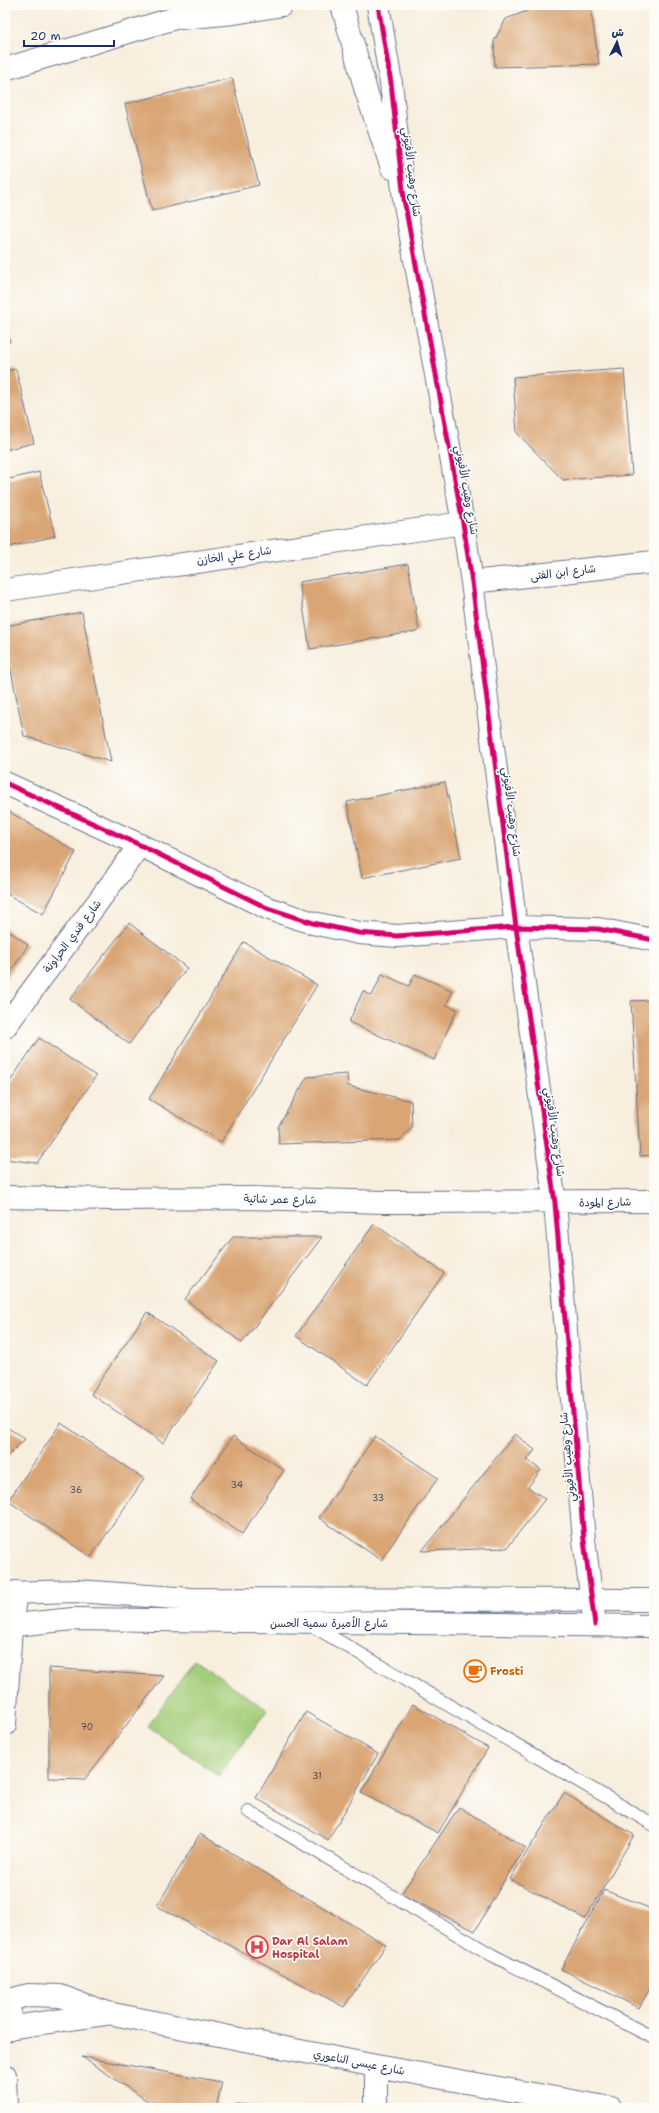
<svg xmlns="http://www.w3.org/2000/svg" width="659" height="2113" font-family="'Shantell Sans','Playpen Sans Arabic',sans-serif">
<rect width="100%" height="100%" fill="#fdfcf7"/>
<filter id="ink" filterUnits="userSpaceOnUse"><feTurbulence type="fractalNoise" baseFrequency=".025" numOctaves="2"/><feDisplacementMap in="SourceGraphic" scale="8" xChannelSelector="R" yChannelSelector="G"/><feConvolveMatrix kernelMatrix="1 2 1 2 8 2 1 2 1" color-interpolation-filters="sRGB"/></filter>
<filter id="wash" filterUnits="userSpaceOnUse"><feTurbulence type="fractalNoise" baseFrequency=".012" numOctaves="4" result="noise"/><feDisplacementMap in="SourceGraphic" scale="16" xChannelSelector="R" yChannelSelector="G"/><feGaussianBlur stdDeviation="0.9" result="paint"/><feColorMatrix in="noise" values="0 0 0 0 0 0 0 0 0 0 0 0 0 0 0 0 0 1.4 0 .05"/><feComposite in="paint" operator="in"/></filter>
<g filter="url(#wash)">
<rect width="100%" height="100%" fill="#f8eedd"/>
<!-- green -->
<path fill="#a4ce7a" stroke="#607e6c" d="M195,1660L267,1710L219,1776L148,1726Z"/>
<g id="blocks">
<!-- building -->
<path fill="#d9a574" d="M543,5H590L599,64L495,67L494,41L506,19Z
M232,78L259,185L152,211L125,104Z
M5,320L10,342L5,343Z
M16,369L34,443L5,450V371Z
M624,369L632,475L563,480L517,433L513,377Z
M39,472L55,536L5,548V480Z
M408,564L419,631L310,649L299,582Z
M82,612L111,762L24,736L5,640V626Z
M445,782L461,858L362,878L347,802Z
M5,809L76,852L43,914L5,893Z
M129,923L187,968L129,1044L70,999Z
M5,928L28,945L5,981Z
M244,942L317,985L221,1142L149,1099Z
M382,974L409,986L415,974L453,991L446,1005L457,1009L434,1060L349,1022L363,991L372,996Z
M654,1000V1155L640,1156L631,1001Z
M39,1038L96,1076L37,1163L5,1159V1089Z
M347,1074L348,1086L411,1101L412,1127L400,1140L279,1144L278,1127L307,1077Z
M374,1224L444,1273L367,1385L296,1336Z
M233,1237H322L242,1343L185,1299Z
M147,1312L219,1361L163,1443L91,1394Z
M61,1423L144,1479L91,1557L8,1501Z
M5,1426L25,1439L5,1459Z
M515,1434L535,1450L527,1460L541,1470L528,1487L545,1499L507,1548L422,1551Z
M233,1436L284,1470L242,1534L190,1499Z
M375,1436L438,1478L381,1560L319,1518Z
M49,1668L164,1676L85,1779L49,1778Z
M413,1704L488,1748L438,1833L361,1793Z
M306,1712L378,1754L328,1840L256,1798Z
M564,1793L634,1835L585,1919L510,1879Z
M459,1807L526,1848L509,1872L475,1931L401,1894Z
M200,1834L386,1945L344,2007L157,1906Z
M604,1890L654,1910V1981L639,2008L561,1969Z
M82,2057L222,2082L216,2108H158Z
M236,2104L263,2107V2108H234Z"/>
</g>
</g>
<g filter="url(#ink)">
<use href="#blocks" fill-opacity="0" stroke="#68728a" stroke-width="1"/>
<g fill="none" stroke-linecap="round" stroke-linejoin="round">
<!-- service casing -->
<g stroke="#68728a" stroke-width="14">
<path id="service" d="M311,1625L654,1825
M248,1811L492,1955L654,2038"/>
</g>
<!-- minor casing -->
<g stroke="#68728a" stroke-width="24">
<path id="minor" d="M342,5L366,91L392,168
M378,5L391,83L404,199L463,523L472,582L516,927L555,1203L584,1540L595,1625
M181,18L234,13L282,5
M5,69L172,19L199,5
M472,582L654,562
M5,590L463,523
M5,783L140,845L267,908L313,923L359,933L397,936L516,927L598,929L654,940
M5,1027L140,845
M5,1197L111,1199L251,1198L385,1202L654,1201
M6,2001L28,1995L60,1996L108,2013L376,2066L611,2108
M7,2028L105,2014
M376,2108V2066"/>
</g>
<!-- tertiary casing -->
<g stroke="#68728a" stroke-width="24">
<path id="tertiary" d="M5,1593L77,1591L191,1599L654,1600
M5,1626L73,1619L654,1626
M5,1725L11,1626L16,1592
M5,2000C12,2010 12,2021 5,2031
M5,2075L6,2108"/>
</g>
<!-- service -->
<use href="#service" stroke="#fff" stroke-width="12"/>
<!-- minor -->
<use href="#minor" stroke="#fff" stroke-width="22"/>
<!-- tertiary -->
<use href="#tertiary" stroke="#fff" stroke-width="22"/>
<!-- cycleway casing -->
<g stroke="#fdfcf7" stroke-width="8">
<path id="cycleway" d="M378,5L391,83L404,199L463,523L472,582L516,927L555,1203L584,1540L595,1625
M5,783L140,845L267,908L313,923L359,933L397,936L516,927L598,929L654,940"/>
</g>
<!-- cycleway -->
<use href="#cycleway" stroke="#d6006c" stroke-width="5"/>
</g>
</g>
<!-- icons -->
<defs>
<g id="cafe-ring" transform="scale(1.15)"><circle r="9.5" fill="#fdfcf7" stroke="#e8710a" stroke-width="1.5"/><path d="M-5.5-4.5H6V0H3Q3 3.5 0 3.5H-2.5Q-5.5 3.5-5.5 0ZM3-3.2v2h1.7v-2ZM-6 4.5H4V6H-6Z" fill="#e8710a"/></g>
<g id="hospital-ring" transform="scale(1.15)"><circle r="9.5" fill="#fdfcf7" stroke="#e0444e" stroke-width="1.5"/><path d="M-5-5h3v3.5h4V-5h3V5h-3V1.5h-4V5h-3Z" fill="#e0444e"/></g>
</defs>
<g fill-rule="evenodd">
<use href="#cafe-ring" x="475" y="1671"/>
<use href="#hospital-ring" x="257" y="1947"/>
</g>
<g text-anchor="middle" stroke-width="3.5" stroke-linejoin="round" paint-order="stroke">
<!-- number labels -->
<g font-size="9" fill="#4a4c64">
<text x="237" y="1488">34</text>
<text x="76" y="1493">36</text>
<text x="378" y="1501">33</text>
<text x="87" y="1730">70</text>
<text x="317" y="1779">31</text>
</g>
<!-- street labels -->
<g font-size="11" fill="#1b2f5e" stroke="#fdfcf7">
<text transform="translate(412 172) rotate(83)" y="4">شارع وهيب الأفيوني</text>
<text transform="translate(467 490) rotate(80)" y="4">شارع وهيب الأفيوني</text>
<text transform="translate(234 555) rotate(-8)" y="4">شارع علي الخازن</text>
<text transform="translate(563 572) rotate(-7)" y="4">شارع ابن الفتى</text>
<text transform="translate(512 812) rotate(83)" y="4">شارع وهيب الأفيوني</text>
<text transform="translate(72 936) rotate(-53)" y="4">شارع فندي الحراونة</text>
<text transform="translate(555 1132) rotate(82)" y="4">شارع وهيب الأفيوني</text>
<text transform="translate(280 1199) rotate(1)" y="4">شارع عمر شاتية</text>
<text transform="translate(605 1202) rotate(-1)" y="4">شارع المودة</text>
<text transform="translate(567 1457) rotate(-95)" y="4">شارع وهيب الأفيوني</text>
<text x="329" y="1627">شارع الأميرة سمية الحسن</text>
<text transform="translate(359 2062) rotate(11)" y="4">شارع عيسى الناعوري</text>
</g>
<!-- food labels -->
<g font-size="11" font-weight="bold" fill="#c56008" stroke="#fdfcf7" text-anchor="start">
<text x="490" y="1675">Frosti</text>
</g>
<!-- health labels -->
<g font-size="11" font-weight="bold" fill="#be3a42" stroke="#fdfcf7" text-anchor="start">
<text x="272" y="1945">Dar Al Salam<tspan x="272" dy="13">Hospital</tspan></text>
</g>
</g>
<!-- margin -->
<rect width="659" height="2113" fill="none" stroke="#fdfcf7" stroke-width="20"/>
<!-- north arrow -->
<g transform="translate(617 42) rotate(5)" stroke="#fdfcf7" stroke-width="3" paint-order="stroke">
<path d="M0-3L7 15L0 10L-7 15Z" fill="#1b2f5e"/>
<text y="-6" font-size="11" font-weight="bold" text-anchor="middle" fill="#1b2f5e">ش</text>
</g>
<!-- scale -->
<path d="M24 40v6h90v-6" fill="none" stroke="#1b2f5e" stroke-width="2"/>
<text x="30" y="40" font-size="12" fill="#1b2f5e" stroke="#fdfcf7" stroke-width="3" paint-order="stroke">20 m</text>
</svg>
